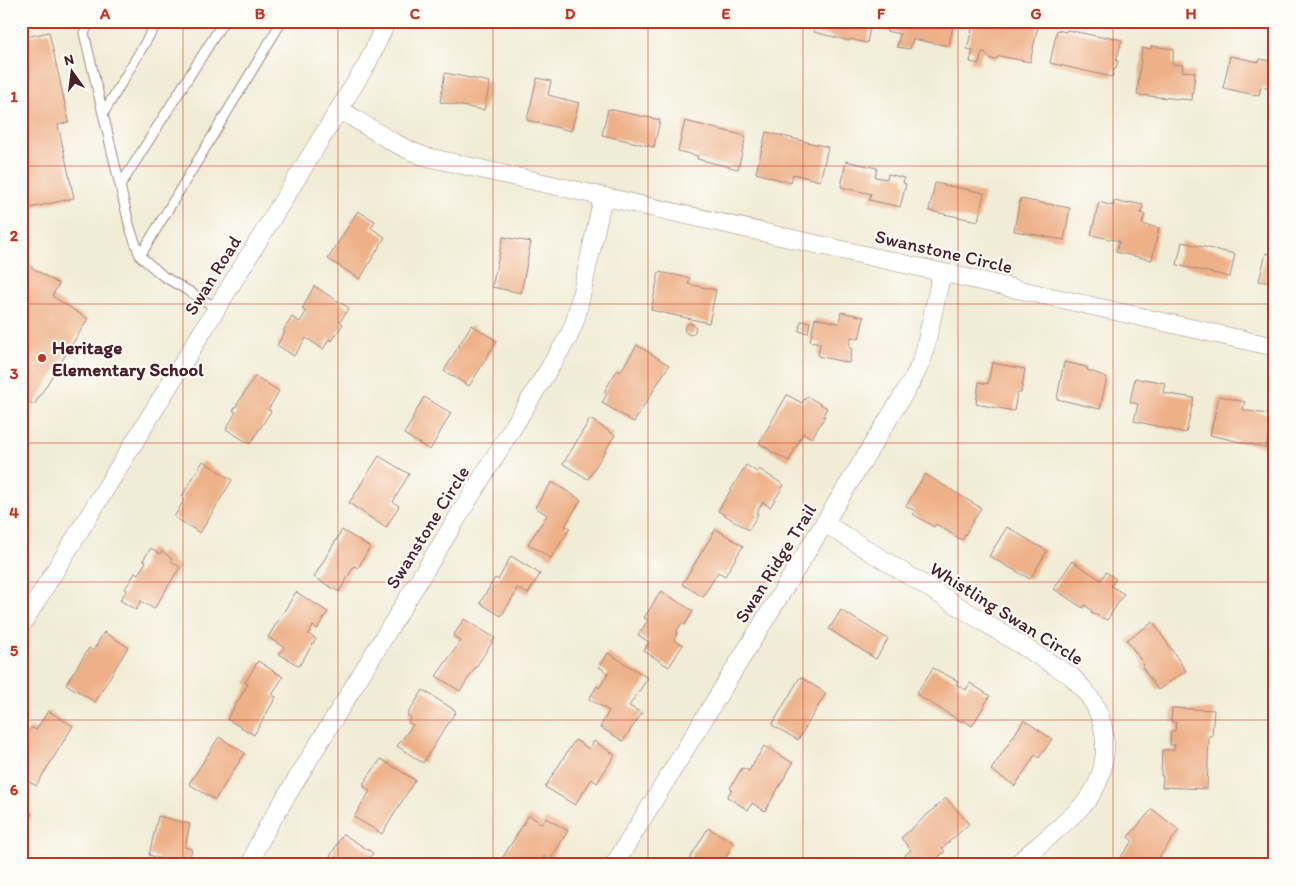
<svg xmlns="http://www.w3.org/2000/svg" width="1296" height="886" font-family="Itim,sans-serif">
<rect width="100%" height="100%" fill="#fdfcf7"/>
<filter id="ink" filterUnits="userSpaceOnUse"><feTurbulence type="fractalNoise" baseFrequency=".02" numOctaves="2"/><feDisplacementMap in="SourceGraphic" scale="10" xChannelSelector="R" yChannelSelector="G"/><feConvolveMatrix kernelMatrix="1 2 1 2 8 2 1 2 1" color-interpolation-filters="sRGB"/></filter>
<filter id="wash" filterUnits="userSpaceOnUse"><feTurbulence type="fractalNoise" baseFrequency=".0096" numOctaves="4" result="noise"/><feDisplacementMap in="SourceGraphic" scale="20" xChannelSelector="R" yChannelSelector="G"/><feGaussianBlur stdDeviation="1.12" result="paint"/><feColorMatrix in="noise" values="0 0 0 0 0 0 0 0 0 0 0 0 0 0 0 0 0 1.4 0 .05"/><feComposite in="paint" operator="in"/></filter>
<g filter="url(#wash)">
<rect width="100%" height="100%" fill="#f1ecd5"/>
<g id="blocks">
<!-- building -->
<path fill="#eeb087" d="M816,21H871L867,43L850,39V41L814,32Z
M889,21H954L949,46L913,39L910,49L897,47L900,34L886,31Z
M974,21H1027L1029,22L1028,24L1038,26L1030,62L1000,56L994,60L989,58L985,52H982L979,64L970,62L973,50L967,49Z
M1057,30L1066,32L1067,30L1106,38V36L1122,40L1116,61H1118L1116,69H1114L1112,77L1050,63Z
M49,32L69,122L58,125L74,198L21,210V38Z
M1151,46L1174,49L1172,64L1183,65L1182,71L1195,72L1192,100L1137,95L1142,48L1151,49Z
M1230,56L1259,62L1260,59L1275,62V90L1261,87L1259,95L1255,94V95L1223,88Z
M445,73L490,82L484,110L440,102Z
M537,78L551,81L548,95L579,103L571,131L527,120Z
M608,109L660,120L654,147L602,135Z
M685,121L746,136L738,169L697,159L698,156L678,151Z
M766,132L828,147L820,181L793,174L791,183L756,173Z
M846,161L877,168L875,177L887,179L888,174L904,178L903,183L906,184L900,207L869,200L871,194L841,187Z
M935,183L984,193L978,221L929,211Z
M1020,199L1070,208L1064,240L1014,231Z
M1114,201L1128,204L1129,202L1143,205L1141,213L1145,214L1142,224L1159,228L1152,260L1116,252L1119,241L1091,235L1099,202L1113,206Z
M358,211L375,221L371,228L385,237L360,279L328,259Z
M503,237L531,242L521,293L492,287Z
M1182,242L1235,254L1230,277L1177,265Z
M1266,253L1275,255V284L1259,281Z
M21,261L59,284L52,296L88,319L34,405L21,397Z
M659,272L690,278L688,284L716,290L709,323L651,310Z
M314,286L349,308L340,322L343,324L332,341L329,339L323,349L306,338L294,356L277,345L285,332L283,331L292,317L300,322L306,312L302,309Z
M841,312L864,317L859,339L851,337L849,348H852L849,363L818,356L820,343L810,341L815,318L839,323Z
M801,321L810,322L808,333L799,331Z
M684.5 329a5.5 5.5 0 1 1 11 0a5.5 5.5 0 1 1-11 0Z
M471,325L497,341L469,386L444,371Z
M637,345L669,365L634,422L602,403L607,394L604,392L616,372L618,370L620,372Z
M1064,362L1087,367V370L1107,377L1100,409L1057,399Z
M992,363L1025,369L1021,393H1017L1014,411L976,404L979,382L988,384Z
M255,376L279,391L268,410L271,411L250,444L226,429L236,412L233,411Z
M1135,378L1143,380L1144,379L1165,383L1163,393L1194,398L1186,433L1134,421L1138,404L1130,402Z
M787,395L802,403L807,396L827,408L823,416H825L812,438L803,433L789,461L770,451V450L759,443Z
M1219,396L1245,402L1243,410L1273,415L1266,448L1210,435Z
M424,397L451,413L430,450L404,434L413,419L412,418Z
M590,419L615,435L588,479L563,464Z
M379,456L409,474L393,502L399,506L386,528L349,503Z
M203,461L232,480L200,533L174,517L184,500L181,498Z
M746,465L757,472L759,469L784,485L770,507L763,502L756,513L758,514L749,530L718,511Z
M925,474L981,508L962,540L936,524L934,527L913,514L915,511L906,506Z
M552,482L581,500L565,526L570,528L551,558L528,544L547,515L535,507Z
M1007,527L1047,551L1030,579L989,556Z
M716,529L743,546L725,576L718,572L703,597L682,584Z
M342,530L370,547L358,568L354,566L339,592L314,577Z
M151,548L160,554L162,551L172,559L171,561L180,567L154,609L141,601L136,610L120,600L127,590L125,589L135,573V572L138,574L146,562L143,560Z
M511,556L540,574L528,594L517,588L515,590L517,591L501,616L480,603L495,578L498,580Z
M1072,561L1101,580L1106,572L1116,579L1111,586L1124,594L1107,620L1091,613L1092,611L1085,605L1083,608L1054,589Z
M661,591L693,611L685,625L682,623L677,630L678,632L674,640L683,645L669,667L644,651L649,642L638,635L648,620L644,618Z
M296,592L328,612L317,629L313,626L309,633L308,634L316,639L299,666L279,654L284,647L268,637Z
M841,610L888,639L876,659L829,629Z
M464,619L495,638L460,691L436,676L461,641L453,636Z
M1153,622L1186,671L1158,690L1142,667L1144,665L1127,640Z
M104,632L128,647L95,702L66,684L89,648L93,651Z
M608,653L648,678L629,706L642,713L623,741L600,727L609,711L589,699L597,686L599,688L608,673L599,667Z
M258,661L283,677L272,695L276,697L254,735L227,719L248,684L245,683Z
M933,668L958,681L956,684L966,690L970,683L990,696L972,726L963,720L962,722L916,694Z
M800,677L826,693L798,740L772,725Z
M423,690L456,711L423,763L397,746L413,725L408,722L411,718L407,715Z
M1172,708L1214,710L1212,736H1209L1207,789L1162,787L1163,776H1161L1162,750H1174L1175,745H1170L1171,731H1175L1176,722H1171Z
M48,711L73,726L36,786L21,776V753L26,746L21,744L31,727L36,730Z
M1024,720L1052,739L1039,758L1035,755L1015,786L991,770Z
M219,737L245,753L215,800L189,784Z
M575,740L589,749L594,741L615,755L597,783L592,779L575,805L545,787Z
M764,746L793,763L765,811L752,803L748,810L727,797L732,790L730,788L742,768L749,771Z
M381,759L415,780L382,834L354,817L370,791L364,787L365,785L363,784Z
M946,798L969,824L942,848L945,851L929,865H914L905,855L911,850L901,838Z
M21,801L26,804L23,809L32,814L21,831Z
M1152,809L1179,830L1159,857L1164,861L1165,865H1114L1133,841L1128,837Z
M529,815L542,824L546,818L568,831L550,860L544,856L538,865H498Z
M158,816L190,824L185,847L192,849L188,865H163L158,862L159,858L149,855Z
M708,828L734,843L721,865H686Z
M343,834L373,853L365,865H325Z"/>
</g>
</g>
<g filter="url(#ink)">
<use href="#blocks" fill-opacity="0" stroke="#9e8680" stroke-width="1"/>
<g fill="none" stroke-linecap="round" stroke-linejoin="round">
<!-- service casing -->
<g stroke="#9e8680" stroke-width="11">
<path id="service" d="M91,21L84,33L130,228L140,256L163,276L217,308
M103,114L158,21
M120,186L224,21
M140,256L282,21"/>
</g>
<!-- minor casing -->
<g stroke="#9e8680" stroke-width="19">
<path id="minor" d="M339,109C368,126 395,147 427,157L1275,347
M824,523L1071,676C1080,685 1089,694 1095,706C1112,737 1107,780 1082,806C1062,827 1038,845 1016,865
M21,626L367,64L387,21
M252,865L256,849L268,826L569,336L576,318L603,197
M614,865L913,379L923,358L942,272"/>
</g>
<!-- service -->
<use href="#service" stroke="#fff" stroke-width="9"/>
<!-- minor -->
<use href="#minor" stroke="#fff" stroke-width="18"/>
</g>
</g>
<!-- grid -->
<path fill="none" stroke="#c8321e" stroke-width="1" stroke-opacity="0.55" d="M183,21V865M338,21V865M493,21V865M648,21V865M803,21V865M958,21V865M1113,21V865M21,166H1275M21,304H1275M21,443H1275M21,582H1275M21,720H1275"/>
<!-- markers -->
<circle fill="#c8321e" stroke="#fdfcf7" stroke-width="2" cx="42" cy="358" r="5"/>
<g text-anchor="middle" stroke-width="4" stroke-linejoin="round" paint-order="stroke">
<!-- street labels -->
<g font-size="19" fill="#4a1f2b" stroke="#fdfcf7">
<text transform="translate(944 251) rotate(13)" y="7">Swanstone Circle</text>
<text transform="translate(212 275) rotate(-58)" y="7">Swan Road</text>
<text transform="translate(427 527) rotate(-58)" y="7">Swanstone Circle</text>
<text transform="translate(775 563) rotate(-58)" y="7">Swan Ridge Trail</text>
<text transform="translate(1007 613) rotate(32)" y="7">Whistling Swan Circle</text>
</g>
<!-- poi labels -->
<g font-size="19" font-weight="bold" fill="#4a1f2b" stroke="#fdfcf7" text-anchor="start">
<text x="52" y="354">Heritage<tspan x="52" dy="22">Elementary School</tspan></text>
</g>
</g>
<!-- margin -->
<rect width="1296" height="886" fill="none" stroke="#fdfcf7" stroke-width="55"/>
<!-- north arrow -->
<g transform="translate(72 72) rotate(346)" stroke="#fdfcf7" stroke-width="4" paint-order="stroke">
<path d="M0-4L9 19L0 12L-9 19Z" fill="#4a1f2b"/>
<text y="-8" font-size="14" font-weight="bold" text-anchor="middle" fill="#4a1f2b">N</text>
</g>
<rect x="28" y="28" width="1240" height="830" fill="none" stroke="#c8321e" stroke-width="2"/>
<g font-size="16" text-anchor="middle" font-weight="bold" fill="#c8321e">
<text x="105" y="19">A</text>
<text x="260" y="19">B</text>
<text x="415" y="19">C</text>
<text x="570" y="19">D</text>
<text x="726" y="19">E</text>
<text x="881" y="19">F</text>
<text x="1036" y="19">G</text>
<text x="1191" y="19">H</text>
<text x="14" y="102">1</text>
<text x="14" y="241">2</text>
<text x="14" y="379">3</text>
<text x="14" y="518">4</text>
<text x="14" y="656">5</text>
<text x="14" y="795">6</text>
</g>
</svg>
